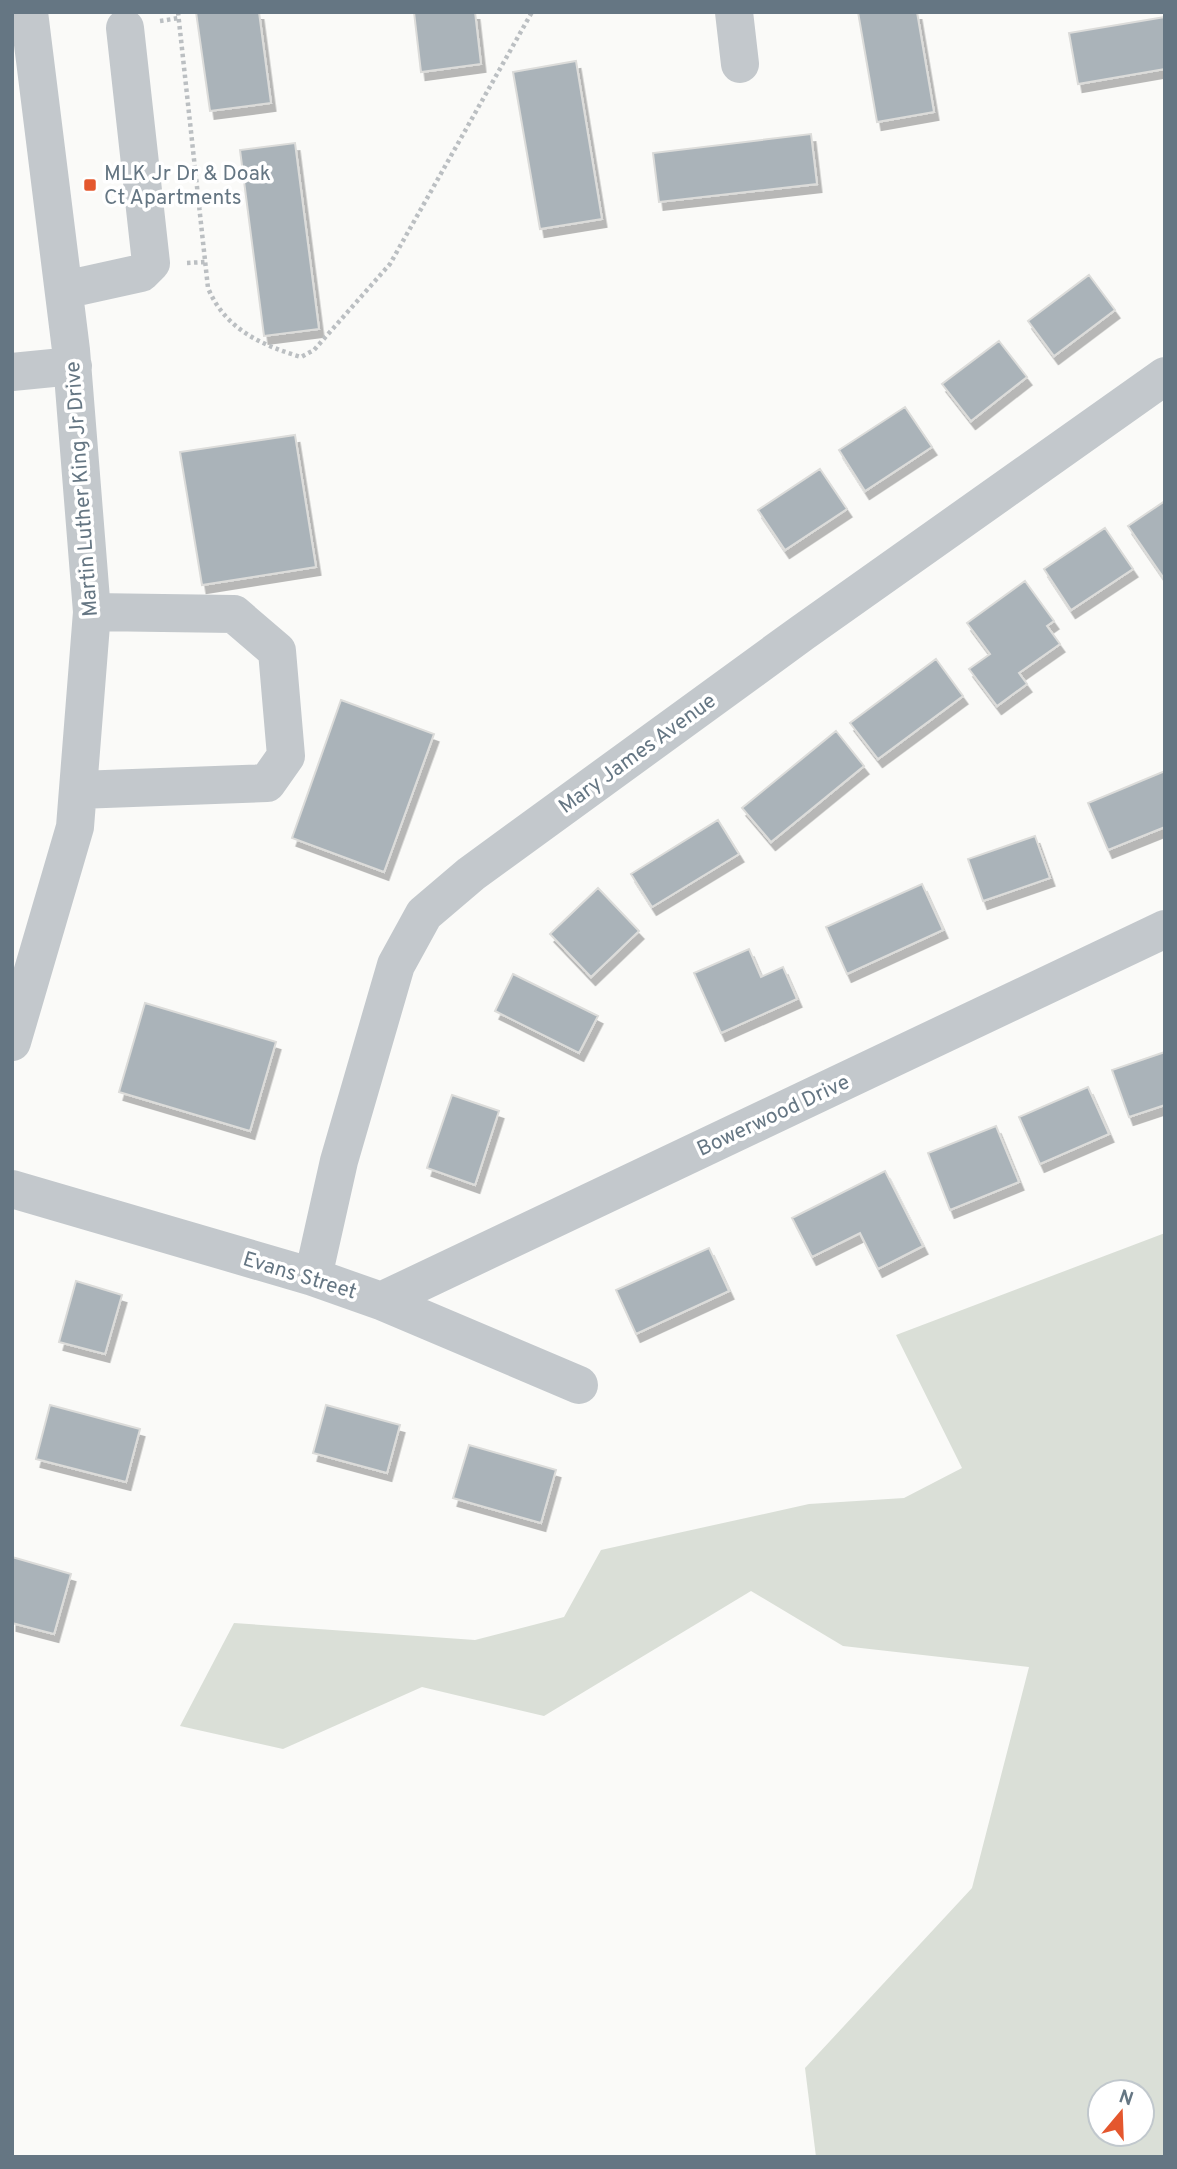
<svg xmlns="http://www.w3.org/2000/svg" width="1177" height="2169" font-family="Overpass,sans-serif">
<defs>
<filter id="shadow"><feDropShadow dx="4.5" dy="8" stdDeviation="0" flood-color="#0004"/></filter>
</defs>
<rect width="100%" height="100%" fill="#fafaf8"/>
<!-- green -->
<path fill="#dadfd7" fill-rule="evenodd" d="M1165,1233V2157H816L805,2068L972,1888L1029,1667L843,1646L751,1591L544,1716L422,1687L283,1749L180,1726L234,1623L475,1640L564,1617L601,1550L809,1504L904,1498L962,1468L896,1335ZM1100,2092H1142V2134H1100Z"/>
<!-- building -->
<path fill="#aab3b9" stroke="#dcdcda" stroke-width="2" filter="url(#shadow)" d="M196,12H259L271,103L210,111Z
M414,12H475L481,64L421,72Z
M858,12H917L934,112L877,122Z
M1165,17V69L1078,84L1069,33Z
M576,61L602,219L540,229L513,72Z
M811,134L817,184L659,202L653,153Z
M295,143L319,329L264,336L240,150Z
M1089,275L1115,310L1054,356L1028,321Z
M999,341L1027,377L971,421L942,384Z
M905,407L932,447L865,491L839,450Z
M295,435L316,567L202,585L180,452Z
M820,469L847,509L785,550L758,510Z
M1165,501V576L1163,577L1128,526Z
M1105,528L1133,569L1071,610L1044,569Z
M1025,581L1054,621L1047,626L1060,644L1019,673L1027,684L997,706L969,669L990,654L967,623Z
M936,659L963,696L878,759L850,723Z
M341,700L434,734L384,872L292,838Z
M836,731L864,766L771,842L742,808Z
M1165,771V827L1108,850L1088,803Z
M718,820L739,854L652,907L631,874Z
M1035,836L1050,878L983,901L968,859Z
M922,884L943,930L847,974L826,927Z
M598,888L639,931L591,977L550,934Z
M749,949L761,977L783,967L797,999L721,1033L694,973Z
M513,974L598,1016L579,1053L495,1011Z
M145,1003L276,1042L250,1131L119,1092Z
M1165,1052V1105L1129,1117L1112,1070Z
M1088,1087L1109,1134L1040,1164L1019,1117Z
M452,1095L499,1111L475,1185L427,1168Z
M996,1126L1019,1182L950,1210L928,1153Z
M885,1171L923,1246L878,1269L860,1233L812,1257L792,1218Z
M709,1248L729,1291L636,1334L616,1290Z
M76,1281L122,1295L105,1354L59,1342Z
M50,1405L140,1429L126,1482L36,1459Z
M326,1405L400,1425L387,1473L313,1453Z
M469,1445L556,1470L541,1523L453,1498Z
M12,1557L71,1574L54,1634L12,1623Z"/>
<g fill="none" stroke-linecap="round" stroke-linejoin="round">
<!-- path -->
<path stroke="#bbbfc2" stroke-width="4.5" stroke-dasharray="3.5 3.5" stroke-linecap="butt" d="M178,12L208,288C225,329 261,345 301,357L314,350L390,264L532,12
M160,21L179,18
M187,263L205,262"/>
<!-- minor -->
<path stroke="#c3c8cc" stroke-width="38" d="M734,12L740,64
M64,290L141,273L151,263L125,28
M12,372L73,366
M78,790L267,783L286,756L277,651L234,614L92,612
M12,1042L75,827L92,612L71,350L29,12
M12,1189L313,1277L381,1301L579,1385
M313,1277L339,1161L396,965L424,914L471,874L802,633L1165,376
M381,1301L1165,929"/>
</g>
<!-- markers -->
<rect fill="#e4572e" stroke="#fff" stroke-width="2.5" x="83" y="178" width="14" height="14" rx="3.5"/>
<g text-anchor="middle" stroke-width="7" stroke-linejoin="round" paint-order="stroke">
<!-- poi labels -->
<g font-size="21" fill="#657683" stroke="#fff" text-anchor="start">
<text x="104" y="180">MLK Jr Dr &amp; Doak<tspan x="104" dy="24">Ct Apartments</tspan></text>
</g>
<!-- street labels -->
<g font-size="21" fill="#657683" stroke="#fff">
<text transform="translate(81 489) rotate(-94)" y="7">Martin Luther King Jr Drive</text>
<text transform="translate(637 753) rotate(-36)" y="7">Mary James Avenue</text>
<text transform="translate(773 1115) rotate(-25)" y="7">Bowerwood Drive</text>
<text transform="translate(300 1275) rotate(17)" y="7">Evans Street</text>
</g>
</g>
<!-- border -->
<rect width="1177" height="2169" fill="none" stroke="#657683" stroke-width="28"/>
<!-- north arrow -->
<g transform="translate(1121 2113) rotate(19)"><circle r="33" fill="#ffffff" stroke="#c1c8cd" stroke-width="2"/>
<path d="M0-5L12 26L0 18L-12 26Z" fill="#e4572e"/>
<text y="-10" font-size="19" font-weight="bold" text-anchor="middle" fill="#657683">N</text>
</g>
</svg>
